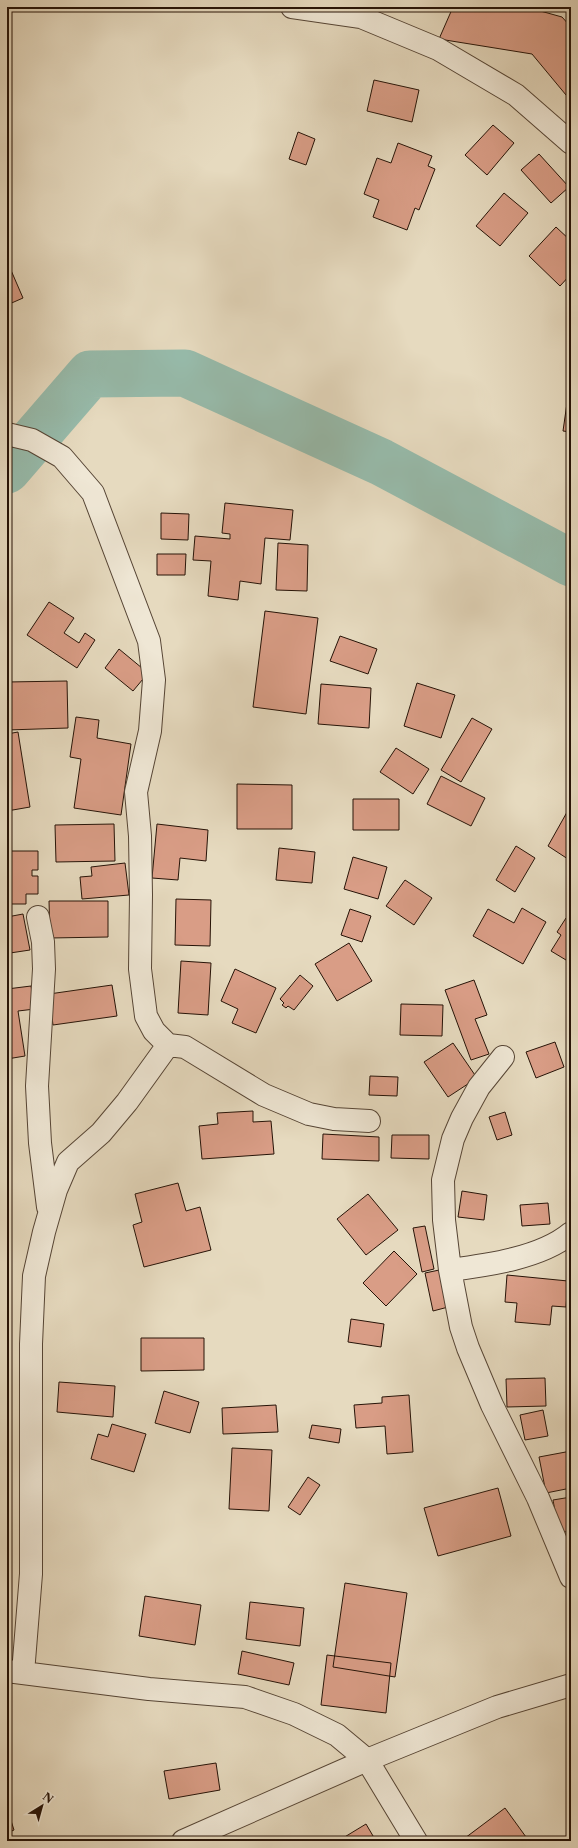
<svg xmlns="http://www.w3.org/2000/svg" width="578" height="1848" font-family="'Libre Caslon Text',serif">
<rect width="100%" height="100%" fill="#e6dabf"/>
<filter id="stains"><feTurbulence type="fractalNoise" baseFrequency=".005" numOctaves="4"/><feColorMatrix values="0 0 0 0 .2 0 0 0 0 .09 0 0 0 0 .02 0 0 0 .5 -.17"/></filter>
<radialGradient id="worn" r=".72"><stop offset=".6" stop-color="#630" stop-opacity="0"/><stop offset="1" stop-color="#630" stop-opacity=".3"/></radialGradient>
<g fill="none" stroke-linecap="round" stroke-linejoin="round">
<!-- river -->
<path stroke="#97bbab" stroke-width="47" d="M7,470L90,374L185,373L381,462L571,563"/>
</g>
<!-- building -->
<path fill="#d99d86" stroke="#261307" d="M453,7H526L562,17L571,27V101L532,54L439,39Z
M374,80L419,90L412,122L367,111Z
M493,125L514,143L487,175L465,155Z
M298,132L315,139L306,165L289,159Z
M398,143L432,156L428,166L435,169L419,210L415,208L407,230L373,217L379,200L364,194L377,158L391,163Z
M539,154L569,187L551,203L521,170Z
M504,193L528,213L500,246L476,226Z
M556,227L571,241V274L560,286L529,256Z
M7,261L23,298L7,305Z
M567,403H571V432L563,431Z
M225,503L293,510L290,540L265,538L261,584L240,581L238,600L208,596L211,561L193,560L195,536L230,539V534L222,533Z
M161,513L189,514L188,540L161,539Z
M278,543L308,545L307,591L276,590Z
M157,554H186L185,575H157Z
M49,602L74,618L64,633L79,643L85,633L95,640L77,668L27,635Z
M265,611L318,618L306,714L253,707Z
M340,636L377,649L368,674L330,661Z
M119,649L148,673L133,691L105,668Z
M67,681L68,728L7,730V682Z
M417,683L455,695L441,738L404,726Z
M321,684L371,688L369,728L318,724Z
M76,717L99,720L97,738L131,744L121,815L74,808L81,759L70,757Z
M472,718L492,729L461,782L441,770Z
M18,732L30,807L7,811V734Z
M396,748L429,769L413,794L380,772Z
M441,776L485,798L471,826L427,804Z
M237,784L292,785V829H237Z
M353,799H399V830H353Z
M571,805V861L548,846Z
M114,824L115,861L56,862L55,825Z
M157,824L208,830L206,861L180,858L178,880L152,878Z
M516,846L535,858L515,892L496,880Z
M279,848L315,852L312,883L276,880Z
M7,851H38V870H32V876H38V894H26V904H7Z
M353,857L387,867L378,899L344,889Z
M125,863L129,895L82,899L80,877L92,876L91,867Z
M405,880L432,898L414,925L386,906Z
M176,899L211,900L210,946L175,945Z
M49,901H108V937L50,938Z
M522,908L546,922L523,964L473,936L488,909L514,923Z
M350,909L371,916L362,942L341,935Z
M23,914L30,950L10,953L7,934V917Z
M566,918L571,921V951L566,960L551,951L561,935L557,932Z
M349,943L372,981L337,1001L315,964Z
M181,961L211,963L208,1015L178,1013Z
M235,969L276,988L256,1033L232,1023L238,1009L221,1001Z
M300,975L313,986L294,1010L288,1006L286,1008L282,1005L284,1003L280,999Z
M474,980L487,1015L475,1019L489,1054L471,1060L445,990Z
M112,985L117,1016L53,1025L49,994Z
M31,986L35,1009L18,1011L25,1056L7,1059V989Z
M401,1004L443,1005L442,1036L400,1035Z
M555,1042L564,1067L536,1078L526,1052Z
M453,1043L477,1078L448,1097L424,1062Z
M370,1076L398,1077L397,1096L369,1095Z
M253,1111V1122L271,1121L274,1154L202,1159L199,1126L218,1124L217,1113Z
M505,1112L512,1135L497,1140L489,1117Z
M323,1134L379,1137V1161L322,1159Z
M392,1135H429V1159L391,1158Z
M178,1183L186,1211L200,1207L211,1250L144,1267L133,1225L142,1222L135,1194Z
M462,1191L487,1195L484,1220L458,1217Z
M368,1194L398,1230L366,1255L337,1219Z
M548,1203L550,1224L522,1226L520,1205Z
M425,1226L434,1269L422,1272L413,1228Z
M394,1251L417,1274L386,1306L363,1283Z
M444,1269L452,1306L433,1311L425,1273Z
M507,1275L568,1281L566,1307L552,1306L550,1325L515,1322L517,1303L505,1302Z
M351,1319L384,1324L381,1347L348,1342Z
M141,1338H204V1370L141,1371Z
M545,1378L546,1406L507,1407L506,1379Z
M59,1382L115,1386L113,1417L57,1412Z
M164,1391L199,1402L190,1433L155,1423Z
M409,1395L413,1452L387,1454L385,1426L356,1428L354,1405L382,1403V1397Z
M276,1405L278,1432L223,1434L222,1408Z
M543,1410L548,1436L525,1440L520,1415Z
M112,1424L146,1434L134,1472L91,1459L98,1434L108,1437Z
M312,1425L341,1429L339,1443L309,1438Z
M232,1448L272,1450L269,1511L229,1509Z
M571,1451V1488L546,1493L539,1457Z
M308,1477L320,1485L300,1515L288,1507Z
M498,1488L511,1536L438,1556L424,1508Z
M571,1497V1531L559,1533L553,1500Z
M345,1583L407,1593L395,1677L333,1667Z
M145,1596L201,1605L195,1645L139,1636Z
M250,1602L304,1608L300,1646L246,1639Z
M242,1651L294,1663L289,1685L238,1674Z
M327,1655L391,1663L386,1713L321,1705Z
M216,1763L220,1790L169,1799L164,1771Z
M7,1808L14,1830L7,1833Z
M505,1808L526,1837L520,1841H461Z
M366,1824L376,1841H338Z"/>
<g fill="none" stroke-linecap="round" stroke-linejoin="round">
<!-- minor casing -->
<g stroke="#564535" stroke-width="24">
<path id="minor" d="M292,7L361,17L438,49L516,95L571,143
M7,434L32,440L62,457L93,493L149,641L154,680L150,731L136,792L140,836L141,895L140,969L146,1016L154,1031L168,1045L127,1102L101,1133L68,1162L56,1190L44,1232L34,1276L31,1344V1574L23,1673
M38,917L43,942L44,969L37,1086L40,1143L48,1207
M168,1045L185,1047L264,1095L309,1114L334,1119L369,1121
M503,1057L479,1087L462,1118L453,1139L443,1180L444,1220L450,1270L461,1327L468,1348L492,1405L538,1498L571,1577
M450,1270C488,1265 541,1258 571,1233
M7,1671L149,1689L245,1697L294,1714L337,1735L367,1760L416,1841
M183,1841L367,1760L497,1707L571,1685"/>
</g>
<!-- minor -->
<use href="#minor" stroke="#efe7d5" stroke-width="22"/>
</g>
<!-- margin -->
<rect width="578" height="1848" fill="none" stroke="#e6dabf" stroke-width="24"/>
<rect x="8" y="8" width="562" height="1832" fill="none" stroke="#261307" stroke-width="2"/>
<rect x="12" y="12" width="554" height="1824" fill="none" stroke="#261307"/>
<!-- north arrow -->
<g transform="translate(42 1806) rotate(37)" stroke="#efe7d5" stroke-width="3" paint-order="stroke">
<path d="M0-3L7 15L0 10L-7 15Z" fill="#261307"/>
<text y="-6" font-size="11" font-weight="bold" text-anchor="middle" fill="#261307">N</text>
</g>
<rect width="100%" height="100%" filter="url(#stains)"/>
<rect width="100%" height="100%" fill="url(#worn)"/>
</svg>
